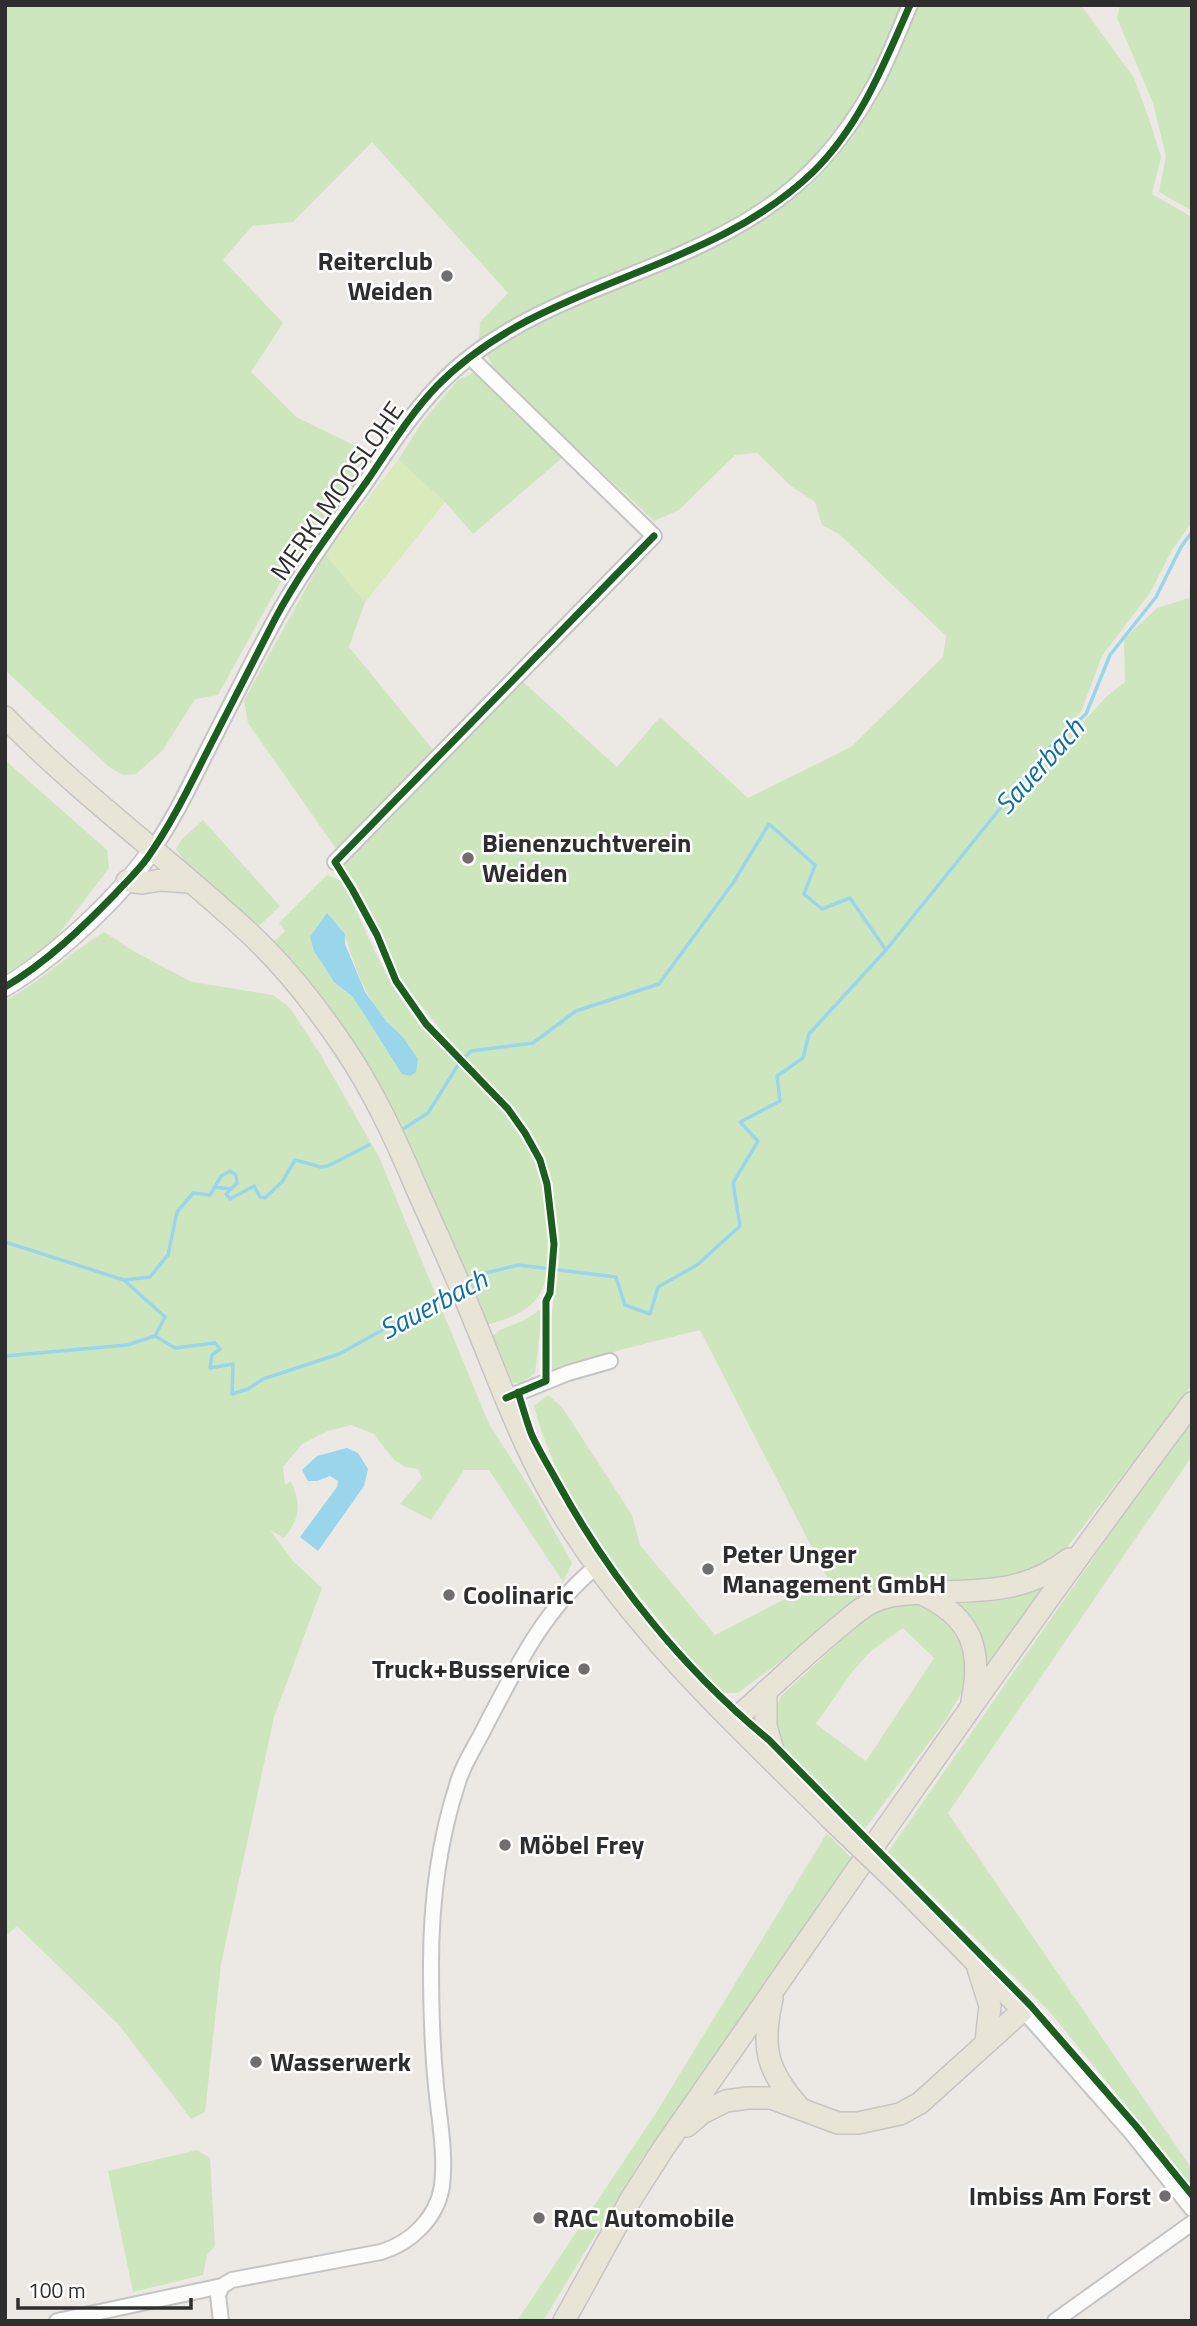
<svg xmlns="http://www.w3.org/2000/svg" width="1197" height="2326" font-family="'Titillium Web',sans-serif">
<rect width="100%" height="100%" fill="#ece8e4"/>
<!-- green -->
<path fill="#cee6be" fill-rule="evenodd" d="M5,5H1081L1134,78L1148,116L1161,157L1152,194L1192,217V522L1172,550L1150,593L1102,656L1081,712L1067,724L1084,721L1107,696L1125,682L1124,639L1157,608L1189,598L1192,554V1385L1069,1545L1049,1568L985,1583L923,1581L895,1584L870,1595L738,1693H723L711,1684C643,1599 562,1514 534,1406L548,1395L562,1407L632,1515L640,1545L715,1635L827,1577L700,1330L620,1350L556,1371L552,1369L551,1319L559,1260L544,1162L516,1111L458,1051L402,982L343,864L521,680L617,767L660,717L748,798L851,747L943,657L946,636L839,534L822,525L815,502L791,486L757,453L735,455L679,510L654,521L575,447L473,534L445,502L398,460L423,421L458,380L492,364L479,342L480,322L508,293L372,142L293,222L252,226L223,260L283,323L251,372L296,417L374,455L281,581L218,695L195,699L163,750L136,774L123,775L109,767L5,670Z
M1120,5H1192V211L1159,192L1166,156L1153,103L1117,18Z
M325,554L365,602L349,647L435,752L339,853L248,723L244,700Z
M5,760L107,850L109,868L51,944L5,974Z
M203,820L280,906L259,926L187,865L176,849L182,839Z
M327,875L344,882C365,929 383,977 415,1018C446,1059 491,1088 519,1131C530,1146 538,1166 542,1184C547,1207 553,1274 540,1294C528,1313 507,1319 487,1325L452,1238L399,1124L353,1043L320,995L273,943L285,931L279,923ZM327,914C332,920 343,929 345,935C358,977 368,1006 402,1036V1073L353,997L334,982L314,951Z
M104,932L135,952L192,982L273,995L290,1008L322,1057L379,1157L489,1424L535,1496L572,1563L563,1582L489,1470H464L431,1520L400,1504L422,1478L418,1469L405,1467L394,1460L374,1434L351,1425L328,1431L302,1444L283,1467L285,1485L291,1481C301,1505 301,1517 284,1538L270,1530L293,1561L322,1588L274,1717L221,1964L205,2112L191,2119L119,2025L17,1926L5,1937V1001C41,981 70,953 104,932Z
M543,1308L535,1373L521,1383H513L493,1336L500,1330L523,1321Z
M1192,1417V1456L948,1813L1192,2169V2187L1050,2012L888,1852Z
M1051,1582L983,1679L946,1597Z
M897,1601L923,1603L953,1625L968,1662L963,1690L945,1721L864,1830L782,1748L775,1715L780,1697L871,1613ZM903,1628L934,1658L866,1761L816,1724L852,1672L871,1651Z
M827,1833L851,1858L641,2160L543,2321H517L656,2113Z
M197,2150L210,2158L215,2246L207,2255L203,2275L133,2292L108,2171Z"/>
<!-- pitch -->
<path fill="#d9eabb" d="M398,460L445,502L365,602L325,554Z"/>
<!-- water -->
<path fill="#99d6ec" d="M327,913L345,934V944L365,992L387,1022L402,1036L418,1059L416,1072L410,1076L402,1074L353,997L334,982L314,951L310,937Z
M347,1448L358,1453L368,1469L364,1486L318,1551L300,1537L337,1487L338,1481L330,1476L317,1481H308L302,1470L317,1456Z"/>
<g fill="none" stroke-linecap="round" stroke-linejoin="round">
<!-- stream -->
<path stroke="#99d6ec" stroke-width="3.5" d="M403,1129L428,1113L460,1062L471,1051L533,1043L576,1011L659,984L733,883L769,824L815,865L804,894L822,909L850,898L886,950
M214,1187L231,1189
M5,1242L124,1280L165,1317L155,1336L175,1348L215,1343L220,1349L212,1355L210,1368L233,1364L232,1394L248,1389L263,1379L339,1354L453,1291
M124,1280L150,1277L168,1255L177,1212L193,1193L210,1195L221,1176L230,1171L236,1175L237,1183L226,1194L230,1199L254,1186L260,1197L265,1198L282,1182L295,1160L321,1167L328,1166L369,1145
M465,1284L482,1274L518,1265L616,1277L625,1305L650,1314L658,1287L697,1265L740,1226L733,1183L758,1141L740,1122L780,1101L777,1076L803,1058L809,1034L886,950L1048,749L1086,714L1110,655L1156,597L1181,547L1192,532
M5,1356L127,1345L155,1336"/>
<!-- minor casing -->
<g stroke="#c5c4c5" stroke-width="18">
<path id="minor" d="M152,850C173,821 188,789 204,757C228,710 252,662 277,616C302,571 332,529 362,488C385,454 408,418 436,388C481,339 545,309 606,285C726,237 808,205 874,86C888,61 898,32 910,5
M335,862L654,536L470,357
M506,1398L568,1373L610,1361
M1023,2010L1130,2131L1192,2209
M57,2321L222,2286L232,2280L381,2252C411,2243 437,2218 442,2186C446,2153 439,2118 436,2086C432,2046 431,2004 431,1964C431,1903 439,1840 458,1782C464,1762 477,1744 486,1725C517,1666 544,1609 597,1566
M221,2321L218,2295L222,2286
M1055,2321L1192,2223"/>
</g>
<!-- tertiary casing -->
<g stroke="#c5c4c5" stroke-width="21">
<path id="tertiary" d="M5,987C55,957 119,898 152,850"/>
</g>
<!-- primary casing -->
<g stroke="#c6c5c4" stroke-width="24">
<path id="primary" d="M5,717C80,794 168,858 247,931C285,966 317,1007 345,1049C374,1092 396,1140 416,1187C435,1230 455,1272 472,1315C496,1373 518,1434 548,1489C620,1619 727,1715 831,1819
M127,881L142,883L161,880L189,882
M922,1594C971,1617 983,1648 972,1701
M766,1691V1726L776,1761
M733,1721C769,1690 803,1656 840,1626C852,1616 865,1604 880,1599C893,1594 907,1594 922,1593C978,1589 1021,1596 1069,1559
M978,1968L990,2006L986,2041
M772,1999C761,2047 766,2070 799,2107
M687,2126L702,2113L726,2101L748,2098H771L838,2123H858L900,2114L920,2103L1023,2010L899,1884
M564,2321L631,2199L663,2149C837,1899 1009,1647 1192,1403"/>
</g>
<!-- minor -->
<use href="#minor" stroke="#fcfcfb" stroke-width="14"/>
<!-- tertiary -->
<use href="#tertiary" stroke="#fcfcfb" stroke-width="18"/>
<!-- primary -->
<use href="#primary" stroke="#e8e4d6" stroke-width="21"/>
<!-- primary-bridge casing -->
<g stroke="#c6c5c4" stroke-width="24" stroke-linecap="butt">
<path id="primary-bridge" d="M831,1819L899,1884"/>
</g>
<!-- primary-bridge -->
<use href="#primary-bridge" stroke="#e8e4d6" stroke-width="21"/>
<!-- cycleway casing -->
<g stroke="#fff" stroke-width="11">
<path id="cycleway" d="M5,987C47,962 82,928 116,893C127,881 139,870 148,857C172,823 190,785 209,748C231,705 253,662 275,619C301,570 335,526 367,481C389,449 410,414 437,386C542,279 705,276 813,172C860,126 884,64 910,5
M518,1392C522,1405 526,1419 531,1433C538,1450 550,1468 559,1485C612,1581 684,1670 769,1740L1031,2006L1136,2126L1192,2195
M506,1398L546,1381V1301L550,1293L554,1244L547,1184L540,1160L525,1133L508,1109L426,1024L396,981L377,935L352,889L335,862L654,536"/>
</g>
<!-- cycleway -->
<use href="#cycleway" stroke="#1b5e20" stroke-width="7"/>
</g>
<!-- markers -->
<g fill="#706f6e" stroke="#fff" stroke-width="2.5">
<circle cx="447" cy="276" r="7"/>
<circle cx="468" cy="858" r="7"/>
<circle cx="708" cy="1569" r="7"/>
<circle cx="449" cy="1595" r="7"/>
<circle cx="584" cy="1669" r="7"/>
<circle cx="505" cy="1845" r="7"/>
<circle cx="256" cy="2062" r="7"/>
<circle cx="1165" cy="2196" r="7"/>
<circle cx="539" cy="2218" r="7"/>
</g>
<g text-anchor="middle" stroke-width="5" stroke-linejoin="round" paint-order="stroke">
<!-- poi labels -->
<g font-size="26" font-weight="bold" fill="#2e2e2e" stroke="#fff" text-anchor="start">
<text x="433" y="270" text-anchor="end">Reiterclub<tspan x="433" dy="30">Weiden</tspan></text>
<text x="482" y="852">Bienenzuchtverein<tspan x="482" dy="30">Weiden</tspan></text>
<text x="722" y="1563">Peter Unger<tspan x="722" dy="30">Management GmbH</tspan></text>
<text x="463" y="1604">Coolinaric</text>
<text x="570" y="1678" text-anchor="end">Truck+Busservice</text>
<text x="519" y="1854">Möbel Frey</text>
<text x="270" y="2071">Wasserwerk</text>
<text x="1151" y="2205" text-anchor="end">Imbiss Am Forst</text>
<text x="553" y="2227">RAC Automobile</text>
</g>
<!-- street labels -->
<g font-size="26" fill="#2e2e2e" stroke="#fff">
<text transform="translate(337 491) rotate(-55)" y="9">MERKLMOOSLOHE</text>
</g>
<!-- water labels -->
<g font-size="28" font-style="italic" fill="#0d6fa3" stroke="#fff">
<text transform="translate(1039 766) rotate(-48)" y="10">Sauerbach</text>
<text transform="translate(433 1304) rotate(-28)" y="10">Sauerbach</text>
</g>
</g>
<!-- border -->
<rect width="1197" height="2326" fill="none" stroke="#2e2e2e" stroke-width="14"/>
<!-- scale -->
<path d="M18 2298v10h173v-10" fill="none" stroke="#2e2e2e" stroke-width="3.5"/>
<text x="28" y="2298" font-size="21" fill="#2e2e2e" stroke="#ffffff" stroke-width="5" paint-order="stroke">100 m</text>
</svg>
